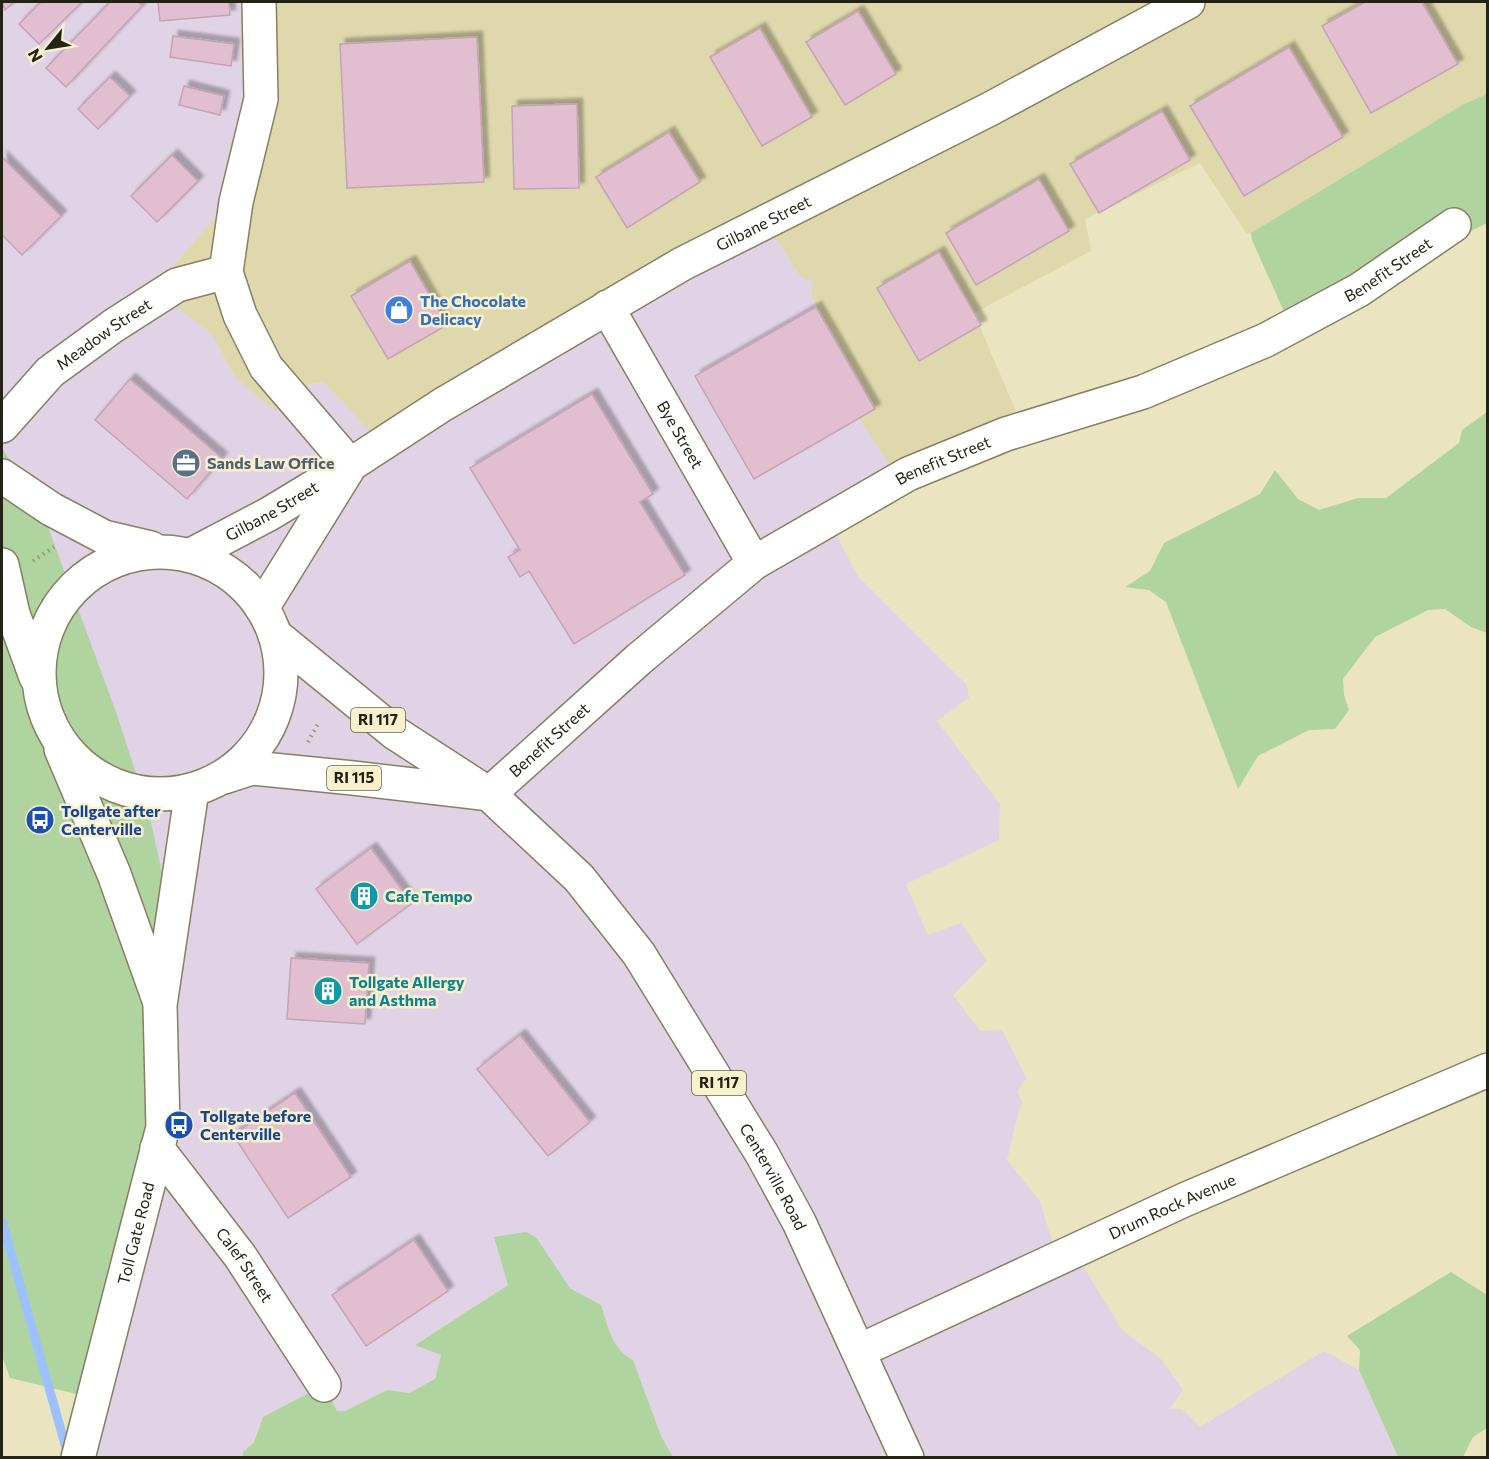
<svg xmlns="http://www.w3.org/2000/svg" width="1489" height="1459" font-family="Commissioner,sans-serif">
<defs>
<filter id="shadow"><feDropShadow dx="5.5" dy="-5.5" stdDeviation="1.5" flood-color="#0004"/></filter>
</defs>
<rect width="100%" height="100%" fill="#eae4c1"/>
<!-- commercial -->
<path fill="#e1d3e6" d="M2,2H257L240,189L163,278L156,290L211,333L235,377L296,387L324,382L381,443L766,223L813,282L898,478L828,520L858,576L967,685L969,698L937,721L1000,804L999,840L906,884L928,935L961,923L987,961L953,995L980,1031L1002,1030L1025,1075L1026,1079L1017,1092L1023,1103L1019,1110L1007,1160L1040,1201L1056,1254L1075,1253L1122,1330L1161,1359L1183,1390L1169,1409H1182L1200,1427L1324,1351L1359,1370L1398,1457L903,1458L898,1447L873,1458L673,1457L661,1436L633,1361L624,1356L613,1341L601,1305L570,1288L536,1237L508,1285L416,1344L442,1355L435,1379L409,1393L387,1390L345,1411H337L324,1386L263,1417L253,1442L243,1452L242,1457H76L165,886L149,813L28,487L2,448Z"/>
<!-- built -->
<path fill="#dfd8ad" d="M257,2H1487V94L1462,105L1251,233L1247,234L1200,163L1085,219L1091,251L974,313L1021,423L898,478L845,396L812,294L813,282L800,276L766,223L381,443L324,382L296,387L287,413L273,409L235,377L211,333L155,290L163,278L240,189Z"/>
<!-- green -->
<path fill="#b0d49f" d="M1487,94V223L1290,325L1252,240L1251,233L1462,105Z
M1487,412V633L1471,627L1445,609L1428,610L1375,637L1343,679L1344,695L1349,710L1335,729L1309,730L1258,756L1238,789L1166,602L1149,590L1125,587L1150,571L1164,543L1260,494L1275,470L1298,499L1319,510L1358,498H1386L1459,443L1462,430Z
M2,448L28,487L47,524L116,712L149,813L165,886L177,984L89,1397L10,1378L2,1356Z
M526,1232L536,1237L570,1288L601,1305C608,1326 612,1350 633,1360L661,1436L673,1457L242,1458L243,1452L254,1442L263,1417L324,1385L337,1411H345L387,1390L409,1393L435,1379L441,1355L415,1345L508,1285L494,1237Z
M1451,1272L1487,1295V1428L1473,1437L1463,1457H1398L1359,1370L1360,1350L1347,1336Z"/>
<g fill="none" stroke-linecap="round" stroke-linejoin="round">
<!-- stream -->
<path stroke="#9cc1fe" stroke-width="9" d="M2,1221L68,1455"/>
</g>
<!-- building -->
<path fill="#e1bfd1" stroke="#c4a3b5" stroke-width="1.5" filter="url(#shadow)" d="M2,2H14L5,10Z
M41,2H82L39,44L19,24Z
M110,2H138L142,6L66,87L46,68Z
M158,2H229L230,15L160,21Z
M1365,2H1422L1458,64L1371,113L1322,26Z
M858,11L896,74L845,105L806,42Z
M760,28L812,117L762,146L710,57Z
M173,36L234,44L231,66L170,57Z
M477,37L484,182L347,188L340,44Z
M1289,47L1343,137L1244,196L1190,106Z
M110,77L130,96L98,129L78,109Z
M184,86L224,96L220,115L179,105Z
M577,104L579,188L514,189L512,106Z
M1162,111L1190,160L1099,213L1070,164Z
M669,132L700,182L627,228L596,177Z
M172,155L198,181L157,222L131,196Z
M2,157L61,216L22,255L2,235Z
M1039,179L1069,231L976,285L946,233Z
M939,252L981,325L919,361L877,288Z
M410,261L447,325L388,359L351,296Z
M816,307L875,409L754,479L695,376Z
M130,379L222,458L187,499L95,420Z
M592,394L653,494L640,502L685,575L574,644L529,571L520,577L508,557L520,550L470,468Z
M371,848L412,903L357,944L316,889Z
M291,958L369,963L365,1024L287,1019Z
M520,1035L590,1122L548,1156L477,1069Z
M295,1093L351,1177L288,1218L233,1135Z
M414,1240L448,1291L366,1346L332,1295Z"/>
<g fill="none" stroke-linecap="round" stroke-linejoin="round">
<!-- minor casing -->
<g stroke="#868060" stroke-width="36">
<g id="minor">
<path d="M259,2L261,99L236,202L226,272L240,315L266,367L350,465"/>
<path id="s1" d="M607,307L754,563"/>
<path id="s2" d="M2,426L50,372L113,326L177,285L226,272"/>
<path id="s3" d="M191,555L269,514L350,465L442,405L682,264L990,109L1188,2"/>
<path d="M262,608L348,469"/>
<path id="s4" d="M489,794L639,659L754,563L908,474L1006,434L1143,392L1266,340L1359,290L1454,225"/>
<path id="s5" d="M157,1148L240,1256L324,1385"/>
<path id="s6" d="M859,1351L1184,1200L1488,1070"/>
</g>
</g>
<!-- major casing -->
<g stroke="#868060" stroke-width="36">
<g id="major">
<path d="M2,476L51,509L104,537L151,548"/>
<circle cx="160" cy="673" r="121"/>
<path d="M2,565L13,614L36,677"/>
<path id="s7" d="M275,635L395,733L489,794L579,878L639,954L762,1154L799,1222L907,1458"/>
<path d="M61,749L114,874L159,1000"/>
<path d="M224,777L252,768L353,778L482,793"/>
<path id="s8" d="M78,1458L163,1127L160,1005L192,790"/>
</g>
</g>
<!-- path -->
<path stroke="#99947a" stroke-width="4" stroke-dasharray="1.5 4.5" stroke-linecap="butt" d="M33,561L54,547
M308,742L318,724"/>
<!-- minor -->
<use href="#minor" stroke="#fff" stroke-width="33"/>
<!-- major -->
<use href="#major" stroke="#fff" stroke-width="33"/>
</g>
<!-- icons -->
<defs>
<g id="shop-disc" transform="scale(1.5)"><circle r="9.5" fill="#3f7fe0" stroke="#f7f1ce"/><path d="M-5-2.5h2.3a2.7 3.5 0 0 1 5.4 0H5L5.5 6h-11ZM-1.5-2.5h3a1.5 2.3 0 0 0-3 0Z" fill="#fff"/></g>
<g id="office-disc" transform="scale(1.5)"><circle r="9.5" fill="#5c6f8a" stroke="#f7f1ce"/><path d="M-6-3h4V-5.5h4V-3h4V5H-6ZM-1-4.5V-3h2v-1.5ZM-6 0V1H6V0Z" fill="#fff"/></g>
<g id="bus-disc" transform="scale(1.5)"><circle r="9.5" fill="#1a4fb4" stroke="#f7f1ce"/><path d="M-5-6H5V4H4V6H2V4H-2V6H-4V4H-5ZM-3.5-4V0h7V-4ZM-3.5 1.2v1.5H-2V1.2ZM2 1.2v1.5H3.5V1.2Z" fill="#fff"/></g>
<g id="building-disc" transform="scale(1.5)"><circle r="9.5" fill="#0f9aa8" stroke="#f7f1ce"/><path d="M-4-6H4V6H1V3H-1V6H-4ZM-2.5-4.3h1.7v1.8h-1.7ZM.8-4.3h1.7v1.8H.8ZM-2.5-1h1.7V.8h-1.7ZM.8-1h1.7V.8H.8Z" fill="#fff"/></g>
</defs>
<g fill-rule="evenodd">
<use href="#shop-disc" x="399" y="310"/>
<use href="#office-disc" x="186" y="463"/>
<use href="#bus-disc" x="40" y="820"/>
<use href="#building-disc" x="364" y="896"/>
<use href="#building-disc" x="328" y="991"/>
<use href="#bus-disc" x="179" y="1125"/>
</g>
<g text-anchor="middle" stroke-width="5" stroke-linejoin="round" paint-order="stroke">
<!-- shield labels -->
<g fill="#f7f1ce" stroke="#63604c" stroke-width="1.5">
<rect x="351" y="708" width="54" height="24" rx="4.5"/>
<rect x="327" y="766" width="54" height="24" rx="4.5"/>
<rect x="692" y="1071" width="54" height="24" rx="4.5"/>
</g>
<g font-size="15" font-weight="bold" fill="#242215">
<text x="378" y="725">RI 117</text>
<text x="354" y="783">RI 115</text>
<text x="719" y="1088">RI 117</text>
</g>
<!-- street labels -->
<g font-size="16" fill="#242215" stroke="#f7f1ce">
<text dy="6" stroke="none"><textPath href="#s3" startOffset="662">Gilbane Street</textPath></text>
<text dy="6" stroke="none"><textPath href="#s4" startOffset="1053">Benefit Street</textPath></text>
<text dy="6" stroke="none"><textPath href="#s2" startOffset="138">Meadow Street</textPath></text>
<text dy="6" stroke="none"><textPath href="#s1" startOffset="147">Bye Street</textPath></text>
<text dy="6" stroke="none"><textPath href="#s4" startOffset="567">Benefit Street</textPath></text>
<text dy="6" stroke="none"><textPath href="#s3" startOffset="92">Gilbane Street</textPath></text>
<text dy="6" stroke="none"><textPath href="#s4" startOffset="81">Benefit Street</textPath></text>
<text dy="6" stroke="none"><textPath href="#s7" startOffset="747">Centerville Road</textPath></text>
<text dy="6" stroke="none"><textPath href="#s6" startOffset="345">Drum Rock Avenue</textPath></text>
<text dy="6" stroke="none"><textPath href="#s8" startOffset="232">Toll Gate Road</textPath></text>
<text dy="6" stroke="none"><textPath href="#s5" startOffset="146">Calef Street</textPath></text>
</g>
<!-- shop labels -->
<g font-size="16" font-weight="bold" fill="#366cbe" stroke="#f7f1ce" text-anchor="start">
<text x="420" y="307">The Chocolate<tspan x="420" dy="18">Delicacy</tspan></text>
</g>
<!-- service labels -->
<g font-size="16" font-weight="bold" fill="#4e5e75" stroke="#f7f1ce" text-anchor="start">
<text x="207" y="469">Sands Law Office</text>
</g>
<!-- transit labels -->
<g font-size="16" font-weight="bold" fill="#164399" stroke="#f7f1ce" text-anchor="start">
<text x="61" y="817">Tollgate after<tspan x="61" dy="18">Centerville</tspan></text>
<text x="200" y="1122">Tollgate before<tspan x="200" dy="18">Centerville</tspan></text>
</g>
<!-- culture labels -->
<g font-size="16" font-weight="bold" fill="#0d838f" stroke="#f7f1ce" text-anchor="start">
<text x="385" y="902">Cafe Tempo</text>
<text x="349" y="988">Tollgate Allergy<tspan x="349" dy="18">and Asthma</tspan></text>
</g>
</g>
<!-- border -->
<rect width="1489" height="1459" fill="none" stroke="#242215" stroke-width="6"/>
<!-- north arrow -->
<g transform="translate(48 48) rotate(240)" stroke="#f7f1ce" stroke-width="4.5" paint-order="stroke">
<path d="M0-4.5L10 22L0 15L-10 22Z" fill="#242215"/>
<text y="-9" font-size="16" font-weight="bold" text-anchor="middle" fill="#242215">N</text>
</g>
</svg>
